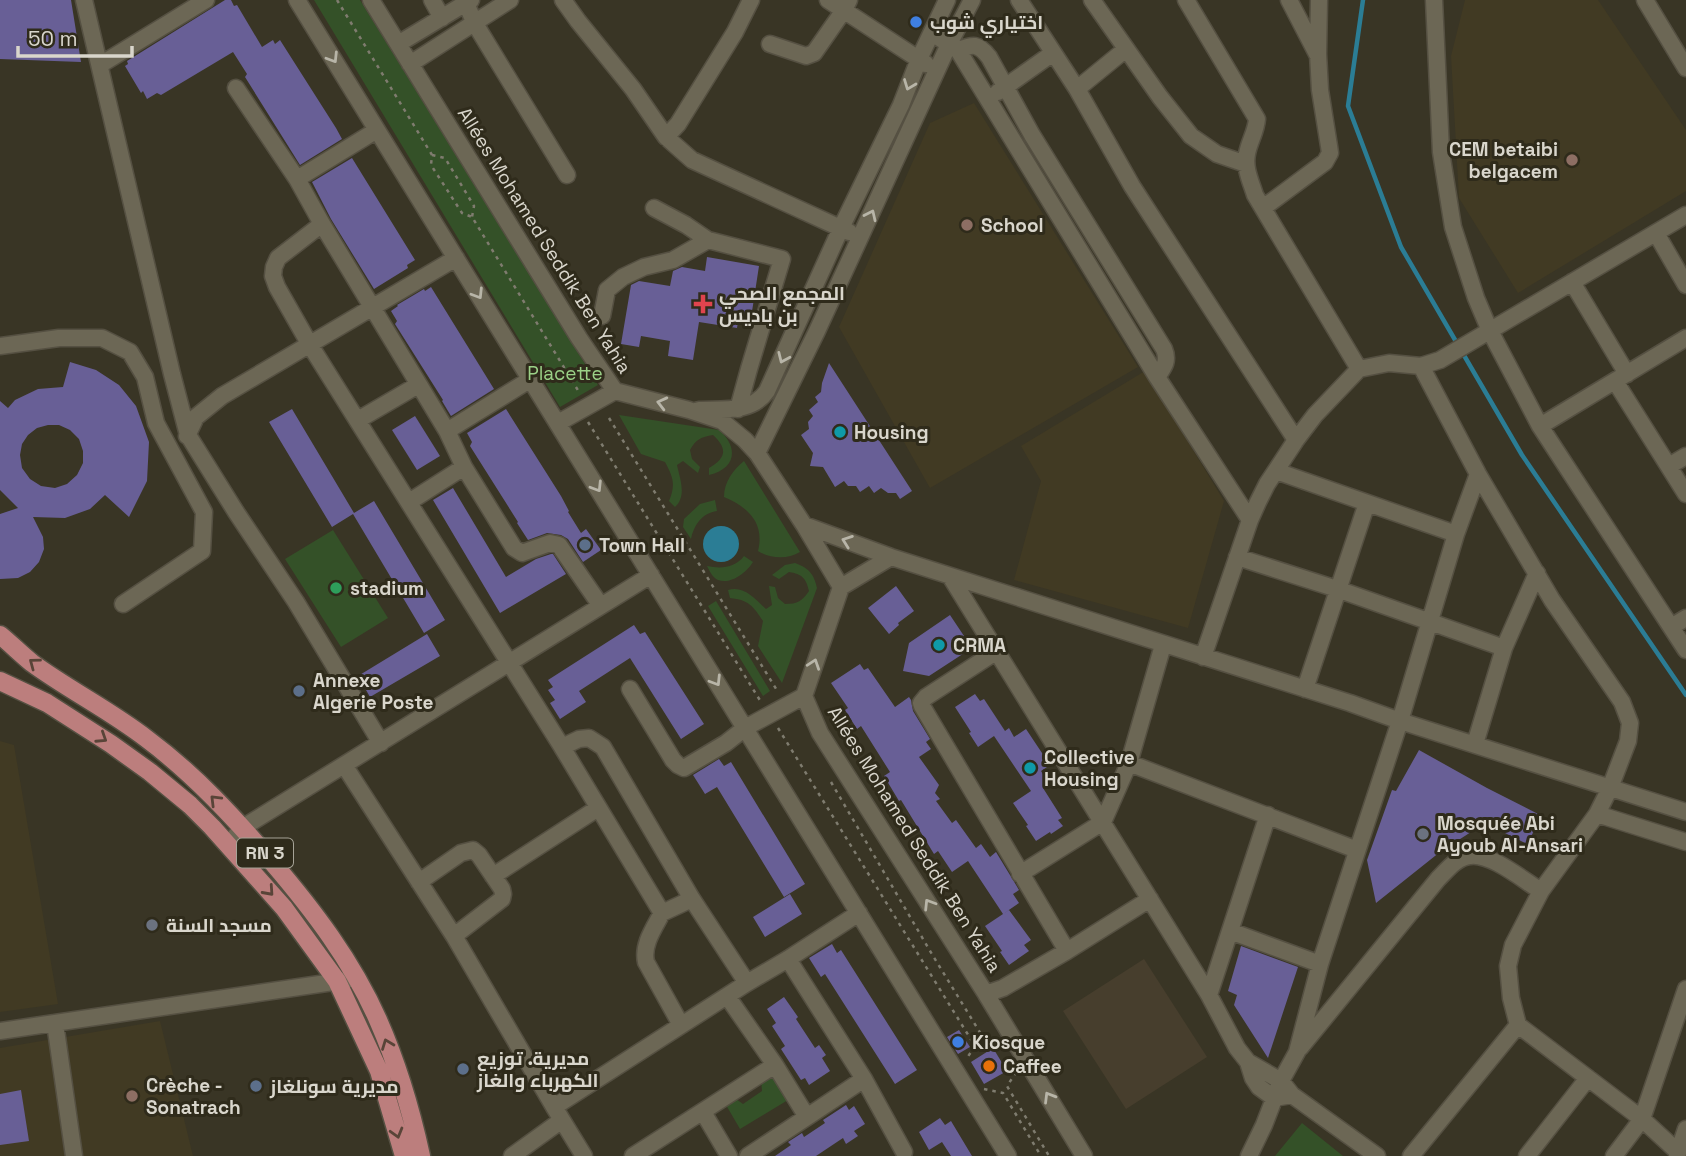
<svg xmlns="http://www.w3.org/2000/svg" width="1686" height="1156" font-family="'Space Grotesk',Cairo,sans-serif">
<rect width="100%" height="100%" fill="#393525"/>
<!-- commercial -->
<path fill="#473e2d" d="M1144,959L1207,1057L1126,1109L1063,1011Z"/>
<!-- built -->
<path fill="#413a23" d="M1465,0H1598L1686,130V191L1518,293L1459,198L1451,56Z
M974,103L1138,367L930,488L839,327L930,123Z
M1145,371L1224,501L1188,628L1014,580L1041,481L1021,446Z
M0,741L14,745L58,1004L0,1012Z
M160,1021L193,1156H0V1048Z"/>
<!-- green -->
<path fill="#345128" d="M314,0H360L598,385L560,407Z
M619,415L719,430C739,447 736,469 709,475V468C726,458 728,449 713,435C701,437 696,439 690,450L692,459L700,467L698,473L683,461L677,465C680,479 687,496 675,507L669,501C676,484 673,477 665,462L641,454Z
M744,461L800,552C787,560 769,558 758,551C765,523 748,507 724,497C724,482 733,470 744,461Z
M715,500L717,511C702,513 694,525 691,539L683,527L684,519L700,504Z
M333,530L388,618L341,647L285,559Z
M744,556L753,562C747,572 731,585 718,580C713,578 710,572 707,566C721,569 735,568 744,556Z
M795,563C809,568 814,574 817,588L782,683L758,646L763,621C753,606 749,600 730,598L728,590C744,585 755,599 766,609L772,605L769,586L775,587L778,598L785,604C798,604 802,601 809,591C806,578 802,574 789,572L779,579L772,575L785,565Z
M716,601L770,691L763,696L708,606Z
M772,1074L788,1100L740,1129L726,1105L736,1099L743,1104L762,1091L761,1080Z
M1302,1123L1343,1156H1275Z"/>
<!-- water -->
<path fill="#2b7d95" d="M703 544a18 18 0 1 1 36 0a18 18 0 1 1-36 0Z"/>
<g fill="none" stroke-linecap="round" stroke-linejoin="round">
<!-- stream -->
<path stroke="#2b7d95" stroke-width="4.5" d="M1363,0L1348,106L1401,247L1522,455L1686,695"/>
</g>
<!-- building -->
<path fill="#685f96" fill-rule="evenodd" d="M0,0H71L81,62L0,59Z
M225,0H231L234,6L237,5L262,47L273,40L275,44L280,40L336,128L342,139L300,165L245,77L247,74L233,52L161,95L157,93L147,99L143,91L141,93L125,66L128,64L127,61Z
M352,158L415,260L407,265L408,268L374,289L331,219L312,182Z
M707,257L759,266L751,318L739,316L737,328L699,322L693,360L668,356L670,341L641,336L639,347L621,344L631,285L639,281L670,286L673,271L682,267L705,271Z
M431,287L494,389L451,416L442,401L443,400L395,324L397,321L391,311L398,306L397,305L424,289L425,291Z
M70,362L96,370L119,385L136,406L149,442L147,481L129,517L105,495L90,509L65,518L33,517L43,537L44,549L39,562L30,572L18,578L0,579V514L18,508L0,490V401L8,408L15,400L38,389L63,387ZM48,425H59L70,430L79,439L83,451V463L77,475L67,484L55,488L41,486L30,479L22,468L20,455L22,444L28,435L37,428Z
M829,363L912,491L900,499L896,493H888L881,488L874,493L869,486L860,492L856,486H848L844,481L835,487L823,467L810,466L813,453L801,435L809,429L808,422L813,416L809,410L818,402L815,397L821,392L822,383Z
M292,409L354,513L374,501L445,620L424,633L353,514L332,527L269,422Z
M506,409L561,496L569,511L568,512L581,533L586,529L601,550L583,562L568,539L561,535L547,533L528,540L517,523L518,522L470,446L472,442L467,433Z
M415,416L440,456L417,470L392,430Z
M453,488L506,577L536,559L551,554H553L566,574L500,613L433,500Z
M896,586L914,611L898,623L899,625L889,634L868,608Z
M950,615L972,648L929,676L903,671L909,643Z
M634,625L640,634L645,632L704,724L681,739L630,658L579,691L586,702L560,719L550,703L555,700L548,690L553,687L548,680Z
M427,634L440,656L370,697L358,676Z
M860,664L864,670L868,668L895,707L909,697L911,700L913,711L930,739L926,742L931,749L919,757L939,785L935,793L940,799L936,801L952,823L956,820L976,848L981,844L990,857L996,852L1019,890L1013,894L1019,903L1003,914L968,861L952,872L938,851L934,854L901,800L899,801L884,776L890,772L861,726L857,729L845,710L848,708L831,683Z
M975,694L980,701L984,699L1005,731L1009,728L1014,737L1026,729L1050,765L1041,771L1049,784L1043,788L1062,818L1058,820L1063,826L1051,834L1050,832L1036,841L1026,826L1028,825L1013,803L1031,791L994,736L978,747L969,733L971,732L955,707Z
M1419,750L1487,788L1542,816L1527,844L1485,823L1440,852L1376,903L1367,860L1392,790L1396,791Z
M719,759L724,766L731,762L805,884L784,897L717,787L705,794L693,775Z
M790,894L802,914L765,937L753,917Z
M1009,910L1031,940L1024,945L1029,951L1009,965L1000,952L1002,951L985,926Z
M832,944L837,953L841,950L917,1070L895,1084L825,974L821,977L809,958Z
M1241,946L1298,967L1268,1058L1234,1005L1237,995L1228,991Z
M784,997L798,1017L796,1019L815,1048L819,1045L826,1055L822,1058L830,1071L809,1085L805,1078L801,1080L781,1049L785,1046L772,1026L776,1023L767,1009Z
M959,1030L970,1047L958,1054L947,1037Z
M993,1048L1007,1071L984,1084L971,1062Z
M21,1090L29,1141L0,1145V1094Z
M846,1105L849,1110L854,1106L865,1124L854,1131L858,1136L846,1144L843,1138L816,1156H775L791,1145L788,1142L802,1133L804,1137L825,1123L823,1120Z
M940,1118L945,1125L951,1121L972,1156H951L942,1142L929,1150L919,1132Z"/>
<g fill="none" stroke-linecap="round" stroke-linejoin="round">
<!-- minor casing -->
<g stroke="#555042" stroke-width="19">
<path id="minor" d="M84,0L172,374L188,435L236,512L296,602L381,743
M297,0L1008,1156
M371,0L579,338L615,391L689,410L722,421L745,440L757,453L804,525L841,587L804,696L820,733L986,994L1084,1156
M432,0L442,18
M563,0L578,21L633,89L666,137
M751,0L735,32L678,124L666,137L692,160L849,232
M828,0L926,64
M1019,0L1077,89L1132,186L1296,440
M1092,0L1160,97L1191,136L1217,154L1246,164
M1186,0L1257,119C1256,132 1249,142 1247,154C1244,168 1251,182 1255,195L1359,369
M1289,0L1317,54
M1434,0L1441,152L1453,227L1476,298L1490,331L1540,426L1686,650
M1645,0L1686,68
M466,3L474,22L567,175
M932,33L958,50L1157,377L1250,520
M398,44L471,0
M770,44L806,56L814,53L844,10L849,0
M958,50C973,44 978,43 989,57L1032,135L1164,349C1169,361 1164,367 1157,377
M410,64L510,0
M100,65L206,0
M236,88L297,179L322,224L278,258L274,267L273,276L277,287L310,345L562,747L579,739L589,738L603,747L692,899L747,983
M1077,89L1126,49
M998,92L1053,53
M297,179L377,130
M654,208L686,225L708,240
M1263,208L1325,162L1330,153L1329,146L1320,90L1318,54L1319,0
M322,224L447,431L464,467L514,548L522,553L550,543L559,545L601,606
M1656,233L1686,285
M1572,282L1627,374
M602,316L607,290L623,277L644,267L673,260L708,240L782,259L749,369L738,409
M0,346L59,338H102L130,352L145,377L156,423L204,512L202,551L123,604
M1615,381L1686,494
M699,410C723,409 752,413 767,391L841,228L901,105L919,59L947,0
M358,420L418,385
M558,423L615,391
M1540,426L1686,338
M447,431L531,379
M187,436L196,417L222,396L456,258
M757,453L817,331L949,44L972,0
M1669,466L1686,456
M409,502L464,467
M804,525L891,557L1350,703L1400,721L1686,812
M1456,534L1478,474
M1237,557L1337,589L1504,648
M950,576L1209,995L1237,1048L1248,1062L1253,1078L1259,1087L1274,1098L1292,1095
M841,587L891,557
M1671,627L1686,618
M997,651L926,697L921,703L922,706L1067,951
M1203,657L1250,520L1258,502L1267,484L1296,440L1315,415L1359,369L1389,363L1421,366L1440,360L1686,215
M630,689L673,760L678,765L684,768L726,743L745,728L804,696
M1305,689L1367,503
M1475,744L1504,648L1537,573
M562,747L662,913L692,899
M1129,763L1357,850
M344,765L454,936L554,1107
M1597,814L1686,842
M228,845L242,828L651,575
M1020,874L1103,822L1129,763L1163,645
M493,876L598,808
M419,882L461,853L473,850L479,855L502,889L503,894L502,899L454,936
M662,913C654,928 642,945 646,962L681,1025
M1230,931L1320,964
M788,959L864,1079L904,1152
M986,994L1003,988L1067,951L1150,899
M1209,995L1268,815
M727,996L775,1065
M55,1023L74,1156
M1518,1025L1642,1119L1678,1152
M0,1031L347,980
M1300,1048L1438,879C1447,870 1457,857 1470,856C1491,853 1523,880 1541,891
M1248,1062L1281,1081L1292,1095L1377,1156
M703,1112L729,1156
M512,1156L562,1120
M584,1156L554,1107L747,983L788,959L859,913
M633,1156L775,1065L807,1117L864,1079
M748,1156L807,1117
M1249,1156L1264,1125L1281,1081L1297,1052L1320,964L1400,721L1456,534L1276,471
M1411,1156L1518,1025L1511,998L1508,966L1513,945L1541,891L1597,814L1610,788L1628,741L1630,723L1622,702L1552,600L1478,474L1421,366
M1527,1156L1588,1078
M1614,1156L1642,1119L1686,989
M1677,1156L1686,1129"/>
</g>
<!-- major casing -->
<g stroke="#555042" stroke-width="21">
<path id="major" d="M0,635C11,644 21,654 32,663C69,690 111,711 147,739C194,774 234,817 272,862C313,910 352,961 378,1020C397,1063 411,1110 421,1156
M0,681L47,703L111,744L150,772L190,805L212,827L284,908L337,981L379,1071L404,1156"/>
</g>
<!-- path -->
<path stroke="#7f7c6f" stroke-width="2.5" stroke-dasharray="3.5 5" stroke-linecap="butt" d="M337,0L432,155L431,165L462,213L472,217L579,392
M432,155L445,158L474,206L472,217
M609,418L778,692
M588,422L761,702
M778,728L975,1046L967,1058
M831,782L933,956L984,1039H994
M1014,1072L1015,1074L1007,1086L1049,1156
M984,1089L1003,1093L1041,1156"/>
<!-- minor -->
<use href="#minor" stroke="#6c6755" stroke-width="16"/>
<!-- major -->
<use href="#major" stroke="#bc7e7d" stroke-width="18"/>
</g>
<!-- one-way arrows -->
<defs><path id="oneway-chevron" d="M-2-3.5L2.5 0L-2 3.5" fill="none" stroke-width="1.6" stroke-linecap="round" stroke-linejoin="round" transform="scale(1.75)"/></defs>
<g stroke="#b8b5a8">
<use href="#oneway-chevron" transform="translate(333 58) rotate(58)"/>
<use href="#oneway-chevron" transform="translate(909 85) rotate(111)"/>
<use href="#oneway-chevron" transform="translate(871 215) rotate(-65)"/>
<use href="#oneway-chevron" transform="translate(478 294) rotate(58)"/>
<use href="#oneway-chevron" transform="translate(783 358) rotate(114)"/>
<use href="#oneway-chevron" transform="translate(662 403) rotate(-166)"/>
<use href="#oneway-chevron" transform="translate(597 487) rotate(58)"/>
<use href="#oneway-chevron" transform="translate(847 541) rotate(-160)"/>
<use href="#oneway-chevron" transform="translate(814 664) rotate(-71)"/>
<use href="#oneway-chevron" transform="translate(716 681) rotate(58)"/>
<use href="#oneway-chevron" transform="translate(929 904) rotate(-122)"/>
<use href="#oneway-chevron" transform="translate(1049 1097) rotate(-121)"/>
</g>
<g stroke="#594438">
<use href="#oneway-chevron" transform="translate(34 663) rotate(-143)"/>
<use href="#oneway-chevron" transform="translate(102 738) rotate(33)"/>
<use href="#oneway-chevron" transform="translate(215 800) rotate(-135)"/>
<use href="#oneway-chevron" transform="translate(269 891) rotate(48)"/>
<use href="#oneway-chevron" transform="translate(387 1044) rotate(-111)"/>
<use href="#oneway-chevron" transform="translate(397 1133) rotate(74)"/>
</g>
<!-- markers -->
<g fill="#3f7fe0" stroke="#2f2b1b" stroke-width="2.5">
<circle cx="916" cy="22" r="7"/>
<circle cx="958" cy="1042" r="7"/>
</g>
<g fill="#8d6e63" stroke="#2f2b1b" stroke-width="2.5">
<circle cx="1572" cy="160" r="7"/>
<circle cx="967" cy="225" r="7"/>
<circle cx="132" cy="1096" r="7"/>
</g>
<path fill="#e0444e" stroke="#2f2b1b" stroke-width="2.5" d="M699.5 293.5h7v7h7v7h-7v7h-7v-7h-7v-7h7z"/>
<g fill="#0f9aa8" stroke="#2f2b1b" stroke-width="2.5">
<circle cx="840" cy="432" r="7"/>
<circle cx="939" cy="645" r="7"/>
<circle cx="1030" cy="768" r="7"/>
</g>
<g fill="#5c6f8a" stroke="#2f2b1b" stroke-width="2.5">
<circle cx="585" cy="545" r="7"/>
<circle cx="299" cy="691" r="7"/>
<circle cx="463" cy="1069" r="7"/>
<circle cx="256" cy="1086" r="7"/>
</g>
<circle fill="#2e9e5b" stroke="#2f2b1b" stroke-width="2.5" cx="336" cy="588" r="7"/>
<g fill="#6b7280" stroke="#2f2b1b" stroke-width="2.5">
<circle cx="1423" cy="834" r="7"/>
<circle cx="152" cy="925" r="7"/>
</g>
<circle fill="#e8710a" stroke="#2f2b1b" stroke-width="2.5" cx="989" cy="1066" r="7"/>
<g text-anchor="middle" stroke-width="6" stroke-linejoin="round" paint-order="stroke">
<!-- shield labels -->
<rect fill="#2f2b1b" stroke="#a6a397" stroke-width="2" x="237" y="838.5" width="56" height="29" rx="5"/>
<g font-size="18" font-weight="bold" fill="#d9d6cc">
<text x="265" y="859">RN 3</text>
</g>
<!-- poi labels -->
<g font-size="19" font-weight="bold" fill="#d9d6cc" stroke="#2f2b1b" text-anchor="start">
<text x="930" y="29">اختياري شوب</text>
<text x="1558" y="156" text-anchor="end">CEM betaibi<tspan x="1558" dy="22">belgacem</tspan></text>
<text x="981" y="232">School</text>
<text x="719" y="300">المجمع الصحي<tspan x="719" dy="22">بن باديس</tspan></text>
<text x="854" y="439">Housing</text>
<text x="599" y="552">Town Hall</text>
<text x="350" y="595">stadium</text>
<text x="953" y="652">CRMA</text>
<text x="313" y="687">Annexe<tspan x="313" dy="22">Algerie Poste</tspan></text>
<text x="1044" y="764">ِCollective<tspan x="1044" dy="22">Housing</tspan></text>
<text x="1437" y="830">Mosquée Abi<tspan x="1437" dy="22">Ayoub Al-Ansari</tspan></text>
<text x="166" y="932">مسجد السنة</text>
<text x="972" y="1049">Kiosque</text>
<text x="477" y="1065">مديرية. توزيع<tspan x="477" dy="22">الكهرباء والغاز</tspan></text>
<text x="1003" y="1073">Caffee</text>
<text x="146" y="1092">Crèche -<tspan x="146" dy="22">Sonatrach</tspan></text>
<text x="270" y="1093">مديرية سونلغاز</text>
</g>
<!-- street labels -->
<g font-size="19" fill="#d9d6cc" stroke="#2f2b1b">
<text transform="translate(545 240) rotate(58)" y="7">Allées Mohamed Seddik Ben Yahia</text>
<text transform="translate(915 839) rotate(58)" y="7">Allées Mohamed Seddik Ben Yahia</text>
</g>
<!-- park labels -->
<g font-size="19" fill="#9bd187" stroke="#2f2b1b">
<text x="565" y="380">Placette</text>
</g>
</g>
<!-- scale -->
<path d="M18 46v10h114v-10" fill="none" stroke="#d9d6cc" stroke-width="3.5"/>
<text x="28" y="46" font-size="21" fill="#d9d6cc" stroke="#2f2b1b" stroke-width="5" paint-order="stroke">50 m</text>
</svg>
